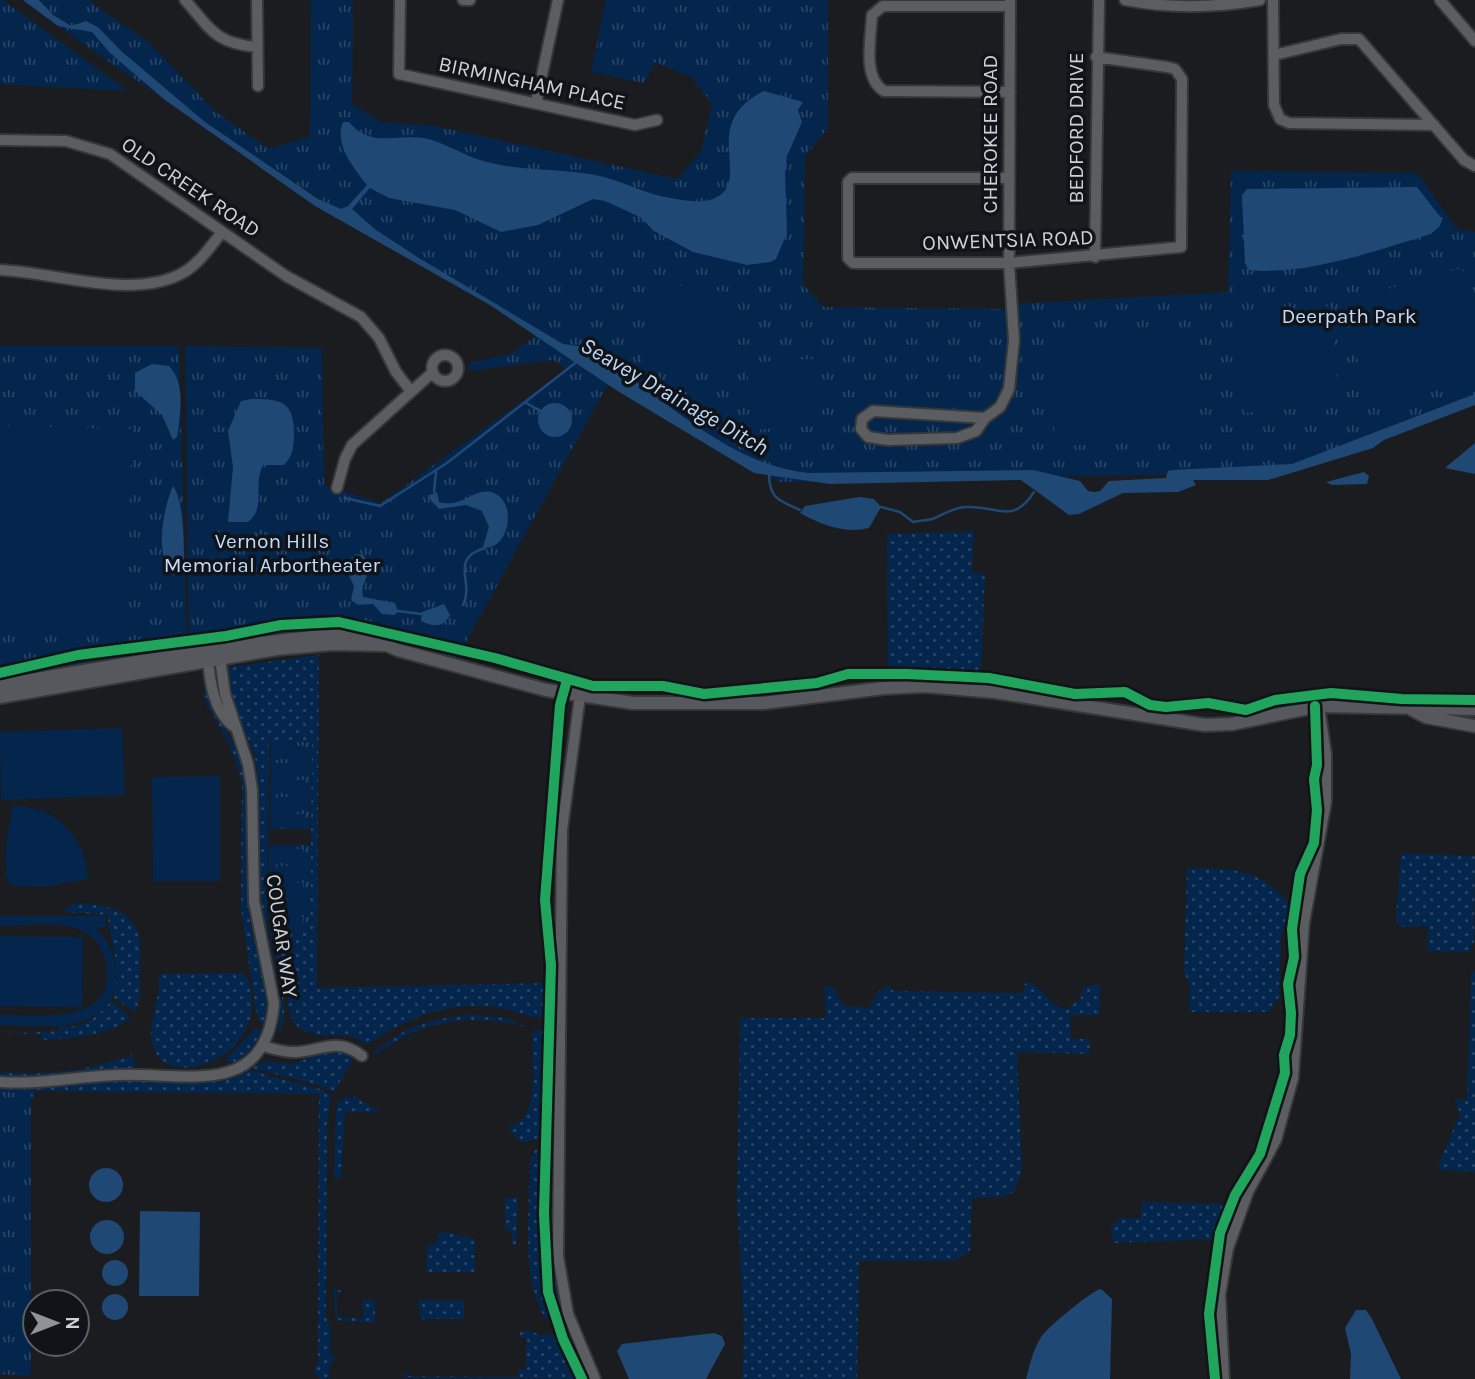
<svg xmlns="http://www.w3.org/2000/svg" width="1475" height="1379" font-family="Karla,sans-serif">
<defs>
<pattern id="grass-dots" width="8" height="8" patternUnits="userSpaceOnUse" patternTransform="scale(1.75)"><rect width="8" height="8" fill="#04264d"/><path d="M2 2h.1M6 6h.1" fill="none" stroke="#284466" stroke-width="1.8" stroke-linecap="round"/></pattern>
<pattern id="park-tufts" width="24" height="20" patternUnits="userSpaceOnUse" patternTransform="scale(1.75)"><rect width="24" height="20" fill="#04264d"/><path d="M3 7l-1-3M5 7V3M7 7l1-3M15 17l-1-3M17 17v-4M19 17l1-3" fill="none" stroke="#284466"/></pattern>
</defs>
<rect width="100%" height="100%" fill="#1a1c1f"/>
<!-- grass -->
<path fill="url(#grass-dots)" d="M974,531L972,572L985,574L981,672L888,671L887,534Z
M319,655L317,988L548,983V1016C533,1021 515,1010 500,1008C450,1000 407,1017 367,1045C344,1029 339,1038 317,1035C282,1028 291,1004 284,980C279,965 273,949 270,933L310,932L312,742L269,741L267,933L284,993V1019L280,1034C277,1022 282,1009 281,997C277,964 263,931 259,897C254,853 262,807 256,763C251,734 220,694 229,667Z
M203,672C212,686 212,703 219,717C227,735 239,750 244,770C254,819 244,870 250,920C255,954 273,990 265,1025L260,1022L256,1011L241,908L242,782L229,743L205,702Z
M1401,853L1475,856L1474,944L1471,945L1470,952L1427,951L1428,926L1399,927L1396,916Z
M1187,868C1228,868 1262,868 1289,904L1281,937L1279,997L1269,1012H1189V982L1184,973Z
M79,903C129,907 144,918 140,970C138,986 144,997 134,1012L113,997C124,967 109,945 108,915L64,912L70,905Z
M1471,972H1475V1172L1439,1170L1438,1166L1460,1113L1454,1099L1467,1100Z
M239,973L244,974C251,982 252,995 252,1005C250,1065 162,1090 152,1043C148,1019 162,996 159,974Z
M1029,983C1046,989 1048,1006 1067,1009L1081,998L1084,987L1100,984V1015H1070L1071,1039H1090L1089,1054L1017,1052L1022,1170L1014,1192L1001,1197L972,1198L970,1251L953,1261H859L857,1379H742L744,1335L737,1199L740,1018H826L824,985L833,987L844,1006L869,1008L878,992L890,985L893,991L1024,993V984Z
M111,1001L131,1017C108,1037 70,1038 41,1040V1034H0L60,1031V1026C80,1030 99,1017 111,1001Z
M475,1015L506,1018L523,1026C468,1013 421,1020 375,1055L374,1052C402,1027 438,1016 475,1015Z
M256,1028L263,1029L252,1049L234,1063L224,1061Z
M535,1030H546L547,1129L546,1136L526,1142L518,1141L508,1126C542,1124 531,1061 532,1036Z
M550,1030L554,1043L553,1129L550,1136Z
M330,1049L347,1051L353,1059L334,1092L322,1086L252,1068L265,1061L293,1064Z
M131,1051L136,1065L132,1069L67,1076L0,1078V1072L20,1073L21,1067L22,1074L77,1070L130,1057Z
M248,1070L320,1089L331,1096L327,1123L326,1317L331,1331V1356L337,1357L329,1366V1379H320L314,1372L318,1362L319,1094L36,1091L33,1099L0,1097V1087C34,1088 64,1084 98,1081C149,1076 201,1093 248,1070Z
M346,1095L352,1099L354,1096L380,1112H345L341,1178H334L336,1109L338,1100L342,1101Z
M545,1148C541,1197 539,1273 556,1317L545,1318C520,1277 530,1209 530,1160L535,1150Z
M548,1150L553,1157L554,1271L561,1310L559,1317C545,1281 541,1189 548,1150Z
M505,1198H518L516,1245H512V1231L505,1230Z
M1142,1202L1225,1204L1215,1239L1113,1243L1111,1225L1116,1223L1119,1218H1140Z
M441,1231L475,1239V1272H426L427,1245H434Z
M333,1288L343,1291L336,1293L338,1317L363,1318V1300H375V1323L336,1320Z
M419,1300H464V1319H420Z
M532,1331L539,1335H559L581,1379L404,1378L405,1368L407,1376L518,1377V1369H526V1338L520,1337V1332Z"/>
<!-- park -->
<path fill="url(#park-tufts)" d="M0,0H3L128,91L0,84Z
M22,0H88L147,41L216,112L269,149L310,136L311,0H353L352,104L381,122L435,126L677,179L701,151L712,104L691,77L655,62L644,83L591,72L606,0H828V128L805,156L803,284L823,307L1009,309L1018,304L1228,292L1231,171L1417,173L1457,229L1475,232V402L1296,472L780,482L686,428L611,378L457,658L371,634L189,649L185,346L322,348L324,485L381,503L567,369L553,360L468,371V363L508,355L539,334C364,226 188,121 22,0Z
M0,346H179L187,650L0,679Z
M271,741L312,742L310,829H270Z
M269,845H311L310,932H269Z
M0,1091L31,1095V1376L0,1374Z"/>
<!-- pitch -->
<path fill="#04264d" d="M1462,268L1475,315V380L1371,408L1342,302Z
M657,283L736,293L727,375L642,365L651,288Z
M1331,306L1339,405L1244,413L1237,322L1242,313Z
M1195,330L1200,440L1055,446L1050,336Z
M812,359L815,421L811,426L751,430L747,363Z
M910,361L937,362V374H910Z
M951,362H978L977,375L951,374Z
M910,379H937V392L910,391Z
M950,379L977,380V392H950Z
M0,426L132,429L126,634L0,631Z
M122,728L125,795L1,800L0,732Z
M277,746H304V759H277Z
M277,763H304V776L277,775Z
M220,776V881H153L152,777Z
M277,780H304V793L277,792Z
M277,797H304V809H277Z
M13,805C56,807 86,836 88,879L43,887L10,885C0,866 9,827 13,805Z
M277,814H304V826H277Z
M276,849H303V862H276Z
M277,866H304L303,879L277,878Z
M277,883H303V895H276Z
M277,900H303V912H276Z
M0,916H106V927H95C126,958 126,1010 77,1023C53,1029 25,1025 0,1025V1015C37,1015 119,1026 106,963C104,949 95,936 81,930C58,920 24,926 0,926Z
M277,917H303V929H276Z
M0,936L83,937L82,1007L0,1006Z"/>
<!-- water -->
<path fill="#204875" d="M23,0H39L53,15L71,26L86,21L99,28L120,50L205,122L318,199L341,209L348,206L367,185C353,167 334,144 343,122H349C370,148 395,134 423,138C442,141 459,153 477,159C517,173 563,167 604,177C626,183 647,194 670,198C684,200 704,205 717,197C752,178 698,123 764,91L803,102L798,110L802,122L787,156L785,173L787,233L776,259L770,262L747,265L693,252L654,231L640,217L605,201L593,199L538,225L501,232L455,210L389,198L370,188L352,209L376,230L419,258L563,344L584,347C594,356 605,360 616,368C676,408 733,465 808,473L1033,470L1080,481L1088,491L1094,492L1100,491L1109,481L1166,478L1168,471L1173,470L1292,464L1475,394V405L1384,440L1373,448L1268,480H1193L1196,485L1178,492L1123,493L1079,514L1069,515L1021,480L830,484L754,473L616,390L490,305L315,206L165,100L110,53L92,32L58,26Z
M1417,187L1442,219L1440,226L1431,234C1377,250 1307,276 1249,270L1245,263L1242,195L1247,189Z
M152,364L169,366C186,382 180,416 177,437L173,440L162,415L135,391V373Z
M251,399C281,399 294,401 294,434C294,446 293,456 284,465H263C252,488 267,506 248,522H228L233,467L228,431L241,401Z
M538 420a17 17 0 1 1 34 0a17 17 0 1 1-34 0Z
M1475,443V474L1445,468Z
M1364,472L1369,476L1367,484L1332,485L1326,482Z
M173,486C184,501 184,545 184,565L173,575C154,555 163,509 173,486Z
M437,492L439,502C461,509 474,488 491,492C520,500 508,553 483,547L489,527L482,511L466,505L439,509L430,499V495Z
M859,497L874,499L881,507L869,528C844,534 822,525 800,513L805,506Z
M356,554L363,555L371,566L362,588L363,597L395,603L398,611L395,615L382,614L373,604L358,605L351,600L354,586L344,565Z
M444,604L450,615C443,628 433,627 421,621L422,612Z
M89 1185a17 17 0 1 1 34 0a17 17 0 1 1-34 0Z
M140,1211L200,1212L199,1296H139Z
M90 1237a17 17 0 1 1 34 0a17 17 0 1 1-34 0Z
M102 1273a13 13 0 1 1 26 0a13 13 0 1 1-26 0Z
M1101,1289L1112,1299L1110,1379H1026C1030,1364 1033,1350 1041,1337C1047,1328 1092,1290 1101,1289Z
M102 1307a13 13 0 1 1 26 0a13 13 0 1 1-26 0Z
M1356,1310H1366L1372,1319L1401,1379H1350L1351,1354L1345,1328Z
M714,1333L722,1336L725,1344L706,1379H629L617,1351L622,1344Z"/>
<g fill="none" stroke-linecap="round" stroke-linejoin="round">
<!-- stream -->
<path stroke="#204875" stroke-width="2.5" d="M526,403L541,411
M769,476C770,500 781,501 800,510
M434,492L436,472
M345,498L380,506L447,463L579,360
M881,507L900,512L913,522C920,520 928,521 935,518C944,514 955,507 966,507C997,505 1012,526 1034,492
M463,605C475,582 448,559 485,548
M398,611L421,614"/>
<!-- minor casing -->
<g stroke="#363739" stroke-width="14">
<path id="minor" d="M185,0C211,29 214,43 257,47
M257,0L258,86
M400,0L399,74L635,125L657,120
M463,0H470
M1125,0C1171,9 1213,8 1260,0
M1273,0L1274,105L1280,119
M1440,0L1475,41
M1274,55L1341,39H1359L1464,160L1475,166
M1010,92L884,91C862,78 871,38 872,15L883,6H1010
M536,103L558,0
M1280,119L1289,123L1434,125
M0,140L66,141L110,154L286,276L361,317L379,338L396,372L410,390
M1009,178H852L848,182V258L853,263H1009L1181,247L1182,79L1175,69L1167,67L1096,57
M1095,257L1099,0
M0,270C56,272 136,302 186,271C201,261 211,246 222,232
M432 368a13 13 0 1 1 26 0a13 13 0 1 1-26 0Z
M985,418L976,431L957,438L888,440L868,437L861,429L862,419L873,411L985,418L1000,407L1009,389L1014,340L1009,263L1010,0
M337,488L345,459L352,445L433,372
M208,660C210,683 214,711 233,726
M580,696L562,830L558,1256L568,1314L595,1379
M263,1046C274,1049 286,1053 297,1052C323,1050 339,1037 362,1056
M0,1082C41,1085 78,1076 119,1075C186,1072 266,1100 274,1003L254,901L252,789L248,764L225,694L220,658
M1224,1379L1220,1295L1228,1248L1248,1192L1276,1140L1293,1078L1304,923L1326,802V754L1319,706"/>
</g>
<!-- major casing -->
<g stroke="#363739" stroke-width="16">
<path id="major" d="M0,685L219,648L345,633L364,635L398,650L546,690L633,703H763L884,688L925,686L995,692L1205,725L1232,724L1319,706L1475,709
M0,697L277,649L332,644L384,645
M1411,709L1426,717L1475,726"/>
</g>
<!-- minor -->
<use href="#minor" stroke="#5c5d60" stroke-width="10"/>
<!-- major -->
<use href="#major" stroke="#56585e" stroke-width="12"/>
<!-- cycleway casing -->
<g stroke="#101317" stroke-width="15">
<path id="cycleway" d="M0,673L78,655L226,636L281,625L339,622L495,658L593,686H663L704,694L817,683L848,674H907L989,678L1075,694L1125,692L1150,705L1166,707L1208,703L1246,710L1275,700L1331,693L1402,699L1475,700
M567,680L560,705L545,900L551,965L544,1214L548,1292L563,1339L582,1379
M1215,1379L1209,1314L1220,1233L1235,1195L1260,1154L1285,1073L1284,1055L1290,1035L1291,1013L1288,984L1294,957L1292,929L1300,874L1314,843L1317,810L1314,779L1317,765L1315,706"/>
</g>
<!-- cycleway -->
<use href="#cycleway" stroke="#20a55d" stroke-width="10"/>
</g>
<g text-anchor="middle" stroke-width="7" stroke-linejoin="round" paint-order="stroke">
<!-- street labels -->
<g font-size="21" fill="#cfd1d4" stroke="#101317">
<text transform="translate(532 83) rotate(12)" y="7">BIRMINGHAM PLACE</text>
<text transform="translate(1076 128) rotate(-90)" y="7">BEDFORD DRIVE</text>
<text transform="translate(990 134) rotate(-90)" y="7">CHEROKEE ROAD</text>
<text transform="translate(191 187) rotate(34)" y="7">OLD CREEK ROAD</text>
<text transform="translate(1008 240) rotate(-2)" y="7">ONWENTSIA ROAD</text>
<text transform="translate(282 936) rotate(82)" y="7">COUGAR WAY</text>
</g>
<!-- park labels -->
<g font-size="21" fill="#c4dcfb" stroke="#101317">
<text x="1349" y="323">Deerpath Park</text>
<text x="272" y="548">Vernon Hills<tspan x="272" dy="24">Memorial Arbortheater</tspan></text>
</g>
<!-- water labels -->
<g font-size="23" font-style="italic" fill="#bfd8f6" stroke="#101317">
<text transform="translate(675 396) rotate(30)" y="8">Seavey Drainage Ditch</text>
</g>
</g>
<!-- north arrow -->
<g transform="translate(56 1323) rotate(90)"><circle r="33" fill="#101317" stroke="#5c5f63" stroke-width="2"/>
<path d="M0-5L12 26L0 18L-12 26Z" fill="#909295"/>
<text y="-10" font-size="19" font-weight="bold" text-anchor="middle" fill="#cfd1d4">N</text>
</g>
</svg>
